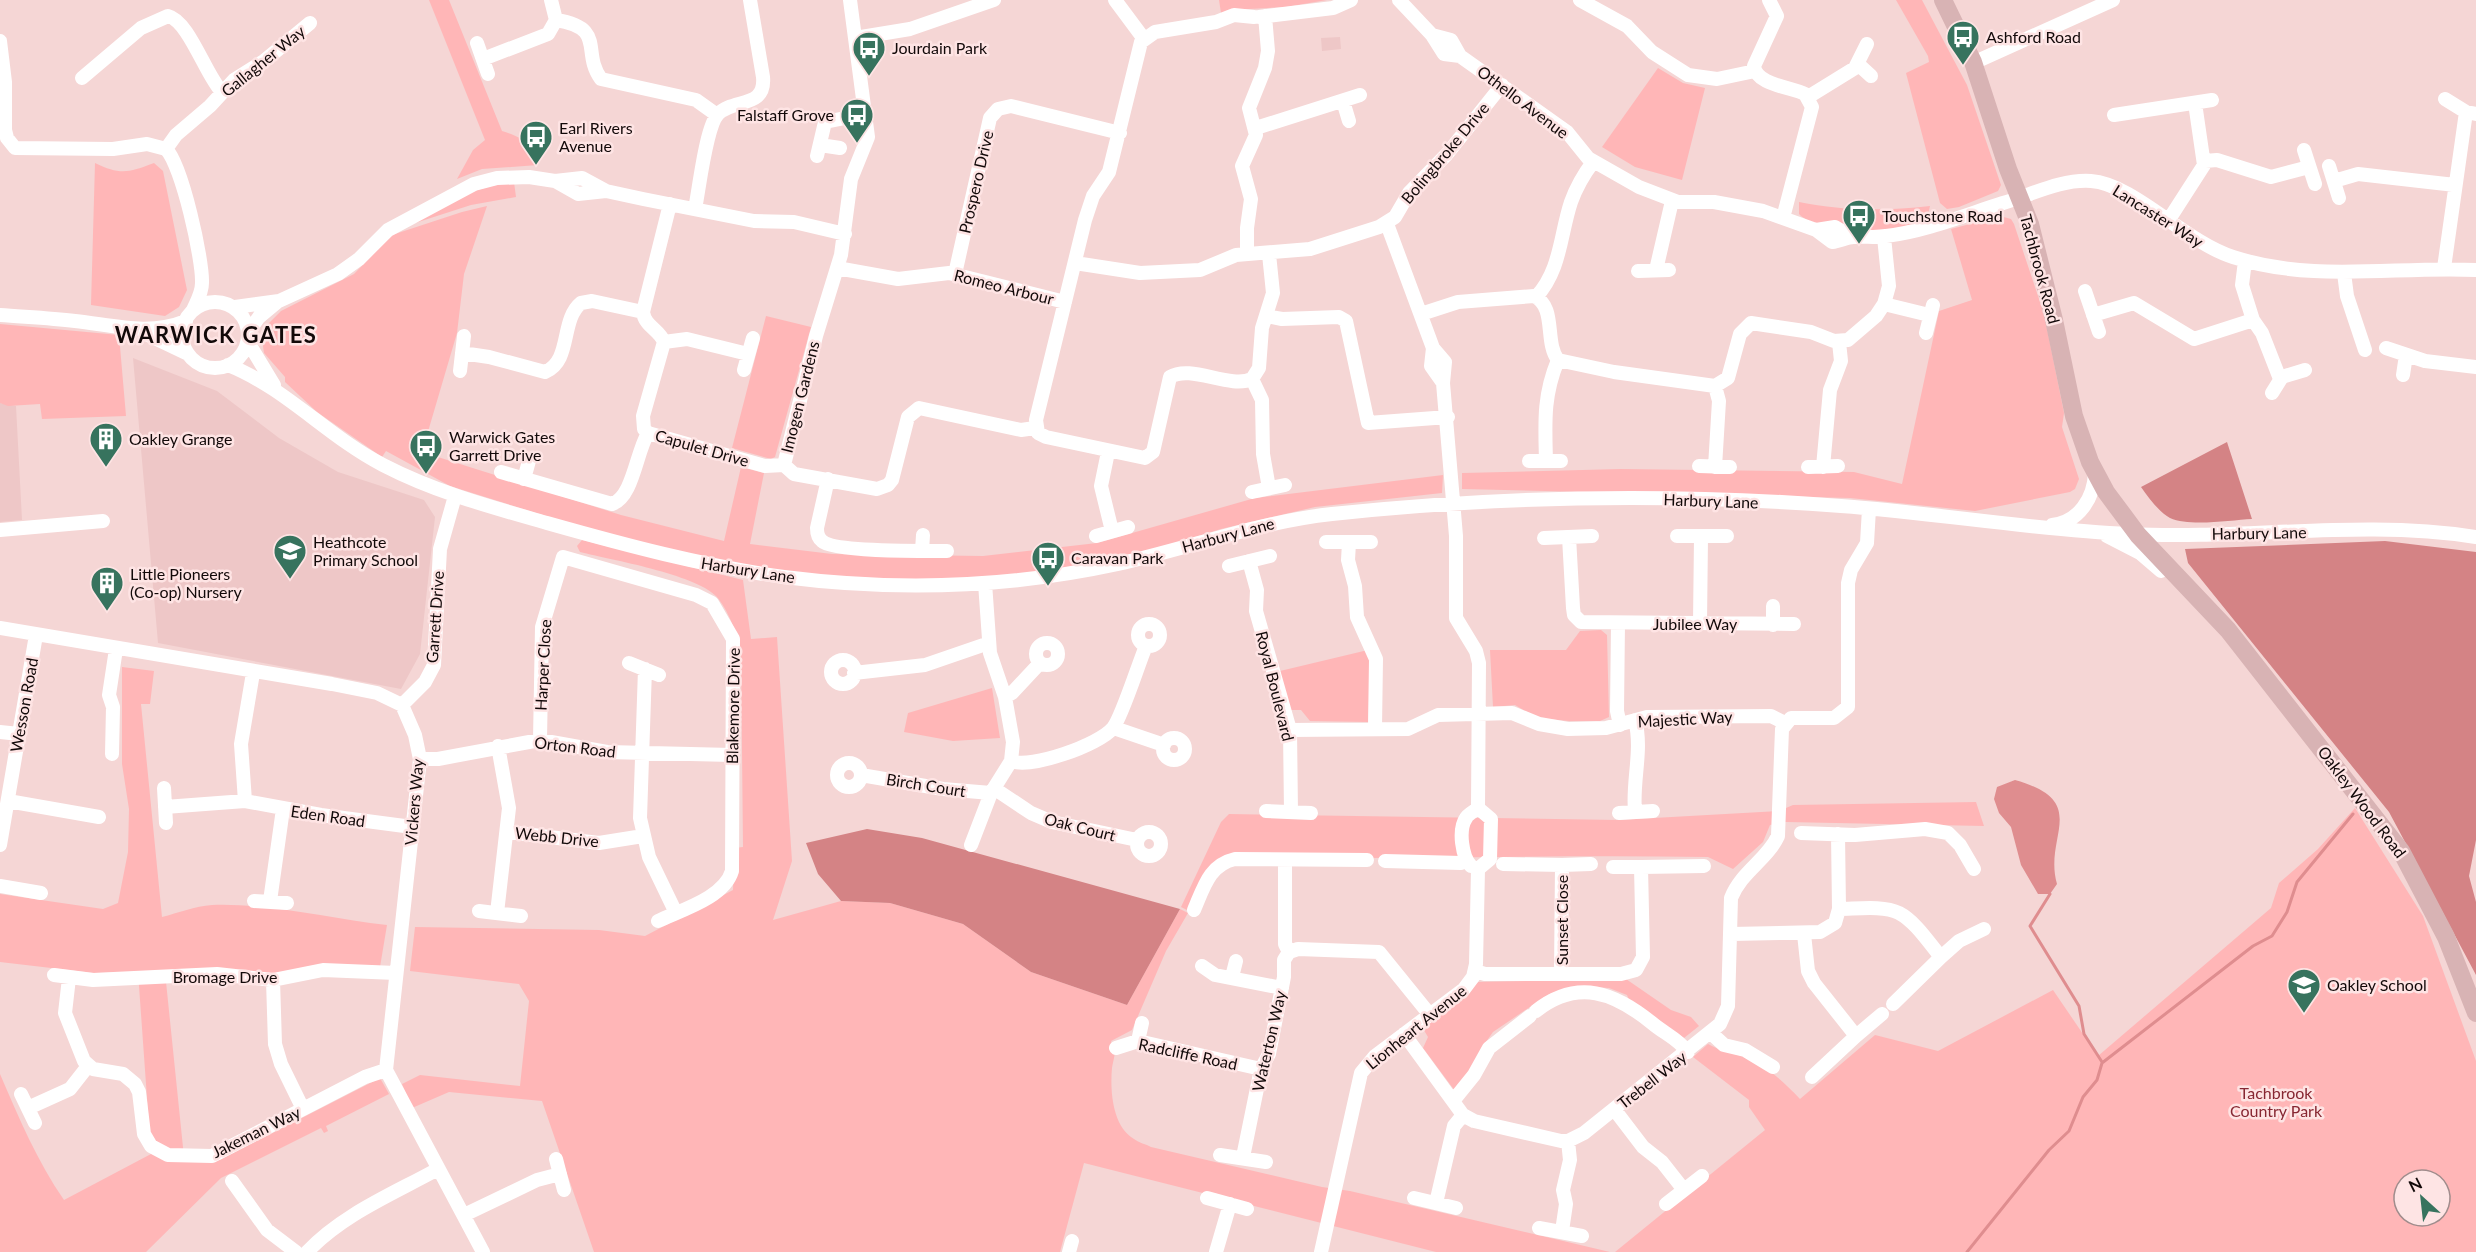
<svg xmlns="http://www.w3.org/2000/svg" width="2476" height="1252" font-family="Lato,sans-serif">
<rect width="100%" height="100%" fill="#f5d6d5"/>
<!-- built -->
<path fill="#eec7c7" d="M1340,37L1341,49L1322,51L1321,38Z
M133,358L217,391L279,438L338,472L424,500L435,517L420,654L401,689L158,643Z
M0,403L16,406L22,520L0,522Z"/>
<!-- green -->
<path fill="#ffb6b7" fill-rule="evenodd" d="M429,0H449L502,131C522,137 534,144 538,165L482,169L457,179L473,150L485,140Z
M1219,0H1327L1286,7L1230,10L1221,13Z
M1896,0H1922L1967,85L2001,185L1998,191L1959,207L1947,209L1940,203L1906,73L1929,62L1928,56Z
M1658,68L1683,83L1705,88L1682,180L1635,167L1602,147Z
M95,163C120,175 128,173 154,163L163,171L187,290L179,307L165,316L91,305Z
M514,182L516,197L471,205L409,225C443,205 474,186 514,182Z
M1799,202C1842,211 1886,211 1930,206L1927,219C1900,234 1821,237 1799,214Z
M487,206L464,274L457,333L422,452L621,515L724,541L741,467L764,473L750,544L832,554L983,556L1097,543L1255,498L1443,475L1442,493L1315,507L1221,529L1136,555L996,582L887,579L788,573L686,560L450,486L386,451L382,457L317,412L285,382V377L264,353L262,339L266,326L281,311L354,274L392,235L462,212Z
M2000,216L2011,219L2014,224L2044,314L2064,413L2062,427L2079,479L2075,489L2070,492L1975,511L1850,498L1462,489V473L1621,469L1854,472L1902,484L1939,311L1972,300L1951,229Z
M766,316L811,327L775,457L771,459L732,448Z
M0,324L119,335L126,416L42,419L40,404L8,406L0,403Z
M582,540L743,580L751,639L777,637L792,861L773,920L841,901L890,903L963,924L1031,972L1127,1005L1180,909L1188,913L1166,951L1132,1030L1111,1041C1117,1053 1114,1056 1112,1068C1110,1090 1112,1126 1134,1139C1139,1143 1146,1144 1151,1147L1322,1187L1350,1191L1610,1252H1436L1084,1163L1060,1252H594L542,1101L449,1092L412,1108L402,1084L420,1075L520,1086L529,1001L519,984L410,971L415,927L599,930L645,936L733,890L734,848L743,847L741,651C737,634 728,609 716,596C694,574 612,560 580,552L577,546Z
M1601,630L1607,635L1609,717L1600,721H1569L1537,718L1515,705L1493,707L1490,650H1566L1580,631Z
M1368,650L1371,655L1368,722L1310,721L1301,710H1289L1280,671Z
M122,667L154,671L150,704H141L162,917C178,913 195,906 212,905C271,903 328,918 387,925L380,967L270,977L165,972L184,1157L220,1160L380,1078L389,1094L326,1126L328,1131L324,1133L321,1128L221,1178L146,1252H0V1074C19,1118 37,1161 64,1200L151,1154L138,972L94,973L0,962V894L103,909L118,903L128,852L129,809L122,764Z
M992,688L1000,738L953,741L904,732L908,713Z
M1976,802L1984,826L1786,822L1770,825L1763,842L1733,869L1708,857C1577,855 1447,858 1316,858C1299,857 1237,850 1226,855C1207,863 1198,893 1189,911L1181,907L1221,822L1229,814L1618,820L1779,811L1793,805Z
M2355,808L2423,916L2476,1061V1252H1615L1765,1130L1749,1107V1100L1693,1057L1708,1044C1720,1051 1731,1052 1744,1057C1767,1066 1783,1081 1800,1099L1875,1035L1938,1051L2053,990L2098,1056L2271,908L2279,883L2318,849ZM2404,1180H2440V1216H2404Z
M1626,979L1671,1010L1691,1017L1699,1026L1684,1038L1629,1000L1627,995L1609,988L1577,986L1549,994L1493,1032L1481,1049L1475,1066L1455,1091L1423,1048L1428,1037L1422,1027L1478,982Z"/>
<!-- forest -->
<path fill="#d48385" d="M2227,442L2252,519C2231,520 2190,527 2170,518C2159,512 2148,497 2141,487Z
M2385,541L2476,552V840L2469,876L2476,902V975L2389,812L2188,563L2185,549Z
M867,829L922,838L1180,909L1127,1005L1031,972L963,924L890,903L841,901L818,874L806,843Z"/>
<!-- water -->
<path fill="#df8d8f" d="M2015,780C2092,802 2043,836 2057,884L2050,894H2038L2021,865L2011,827L1999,813L1994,799L1997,787Z"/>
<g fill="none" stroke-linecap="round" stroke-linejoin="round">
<!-- stream -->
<path stroke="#df8d8f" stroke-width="3" d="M2050,894L2030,926L2079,1006L2084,1034L2102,1062
M1967,1252L2049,1150L2069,1131L2083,1097L2097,1080L2102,1063L2253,946L2272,936L2287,912L2297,882L2353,814"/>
<!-- minor -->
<path stroke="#fff" stroke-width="14" d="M850,0L868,137L851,179L841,255L816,336L784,465L794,474L877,489L888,485L892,480L908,417L919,408L1021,430L1035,428
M1115,0L1144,39
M1399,0L1432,35L1444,54L1460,56L1567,132L1588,158L1639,187L1678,202H1714L1763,211L1816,230L1832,242C1840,241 1847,237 1854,237C1865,236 1875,238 1886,236C1926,231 1965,215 2003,203C2031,195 2061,179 2091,181C2134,184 2185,242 2233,257C2313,283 2394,266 2476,270
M1580,0L1627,26L1652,52L1688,75L1717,79L1755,71
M1769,0L1777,16L1754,66C1756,85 1791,87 1805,94L1812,107L1783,218
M1254,17L1234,15L1216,22L1155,32L1141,42L1109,172L1093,196L1085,220L1036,420L1038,433L1046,437L1145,458L1153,452L1170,377C1191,364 1229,389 1252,379L1259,368L1262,328L1273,293L1269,254
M1259,17L1333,8L1351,0
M556,20C607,28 581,52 601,79L696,100L717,115
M1432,35L1451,40L1460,56
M855,38L910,29L994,0
M0,41L5,82V130L7,138L15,148L113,149L147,144L166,149L176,135L210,106L234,80L264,61L310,23
M477,43L488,74
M483,59L548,34L556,20L551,0
M1973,63L2113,0
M1859,65L1871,76
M82,78L141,28L168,16C189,21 206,76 222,92
M1808,97L1855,68L1867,44
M2445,99L2466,112L2476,114
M1343,101L1349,121
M2114,115L2212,100
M1256,128L1360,95
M820,145L840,148
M166,149C182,165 203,260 202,283C202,293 197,301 193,310
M2304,150L2315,184
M817,156L825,122L865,114
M2205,161L2217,160L2271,177L2309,167
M2329,166L2339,198
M555,181L582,178L606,191L643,199L754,221L794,222L845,234
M2334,181L2358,174L2455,185
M670,204L643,312C645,327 659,329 664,342L643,416L644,429L648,433L765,466L784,465
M695,209C699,190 706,126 718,114C733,98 766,109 763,77L750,0
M2168,221L2204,165L2195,103
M1387,224L1433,348L1431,366L1443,383
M1816,230L1835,227L1852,237
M1247,254V228L1251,199L1242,166L1256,135L1249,108L1265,68L1268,51L1265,16
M2245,261L2242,285L2253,320L2262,333L2280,379
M1075,263L1140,273L1200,270L1236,255L1310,249L1379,227L1395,217L1409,193L1447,154L1502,85
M837,268L898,279L949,273L1065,302
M2444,268L2466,112
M1656,270L1672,201
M1638,271L1669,270
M2344,273L2347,296L2365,350
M955,274L990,118L998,109L1011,106L1120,133
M2085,291L2099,332
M1536,297C1561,270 1560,235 1571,202C1576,188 1584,174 1593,162
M182 335a33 33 0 1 1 66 0a33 33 0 1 1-66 0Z
M1884,304L1929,315
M235,307L279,301L338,274L359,259L388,230L474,184L497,178L529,177L555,181L578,194L606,191
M1421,314L1458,302L1534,296C1557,307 1544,342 1558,360L1614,372L1715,386L1728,378L1740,334L1751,323L1811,332L1834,341L1848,340L1876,316L1884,304L1889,286L1884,237
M0,315C25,317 50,318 75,321C113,325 149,336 186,321
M2093,315L2134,303L2194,339L2253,320
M1266,316L1282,319L1339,317L1346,321L1368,423L1448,417
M249,331L259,317L277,302
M144,333L188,354
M1926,333L1933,305
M248,342L274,385
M664,342L687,339L748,354
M1433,348L1445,362L1443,383L1456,536V618L1476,651L1479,663L1478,808
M2386,348L2425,361L2476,367
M462,353L489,357L545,372C572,361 560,320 581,303L592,301L643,312
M228,365C286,388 327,436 383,465C435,492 491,507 547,523C625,545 703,566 784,577C894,591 1008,588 1118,564C1190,548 1258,522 1332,514C1500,496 1672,493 1841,506C1937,513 2033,530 2129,534C2245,540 2361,519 2476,537
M744,370L753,338
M460,371L464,336
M2403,375L2406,355
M1252,379L1262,400L1263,454L1269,488
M2272,393L2282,377L2305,370
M1108,452L1101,486L1112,531
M1529,461H1561
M1546,461C1545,423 1543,396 1558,360
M1699,466L1730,467
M1715,467L1719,401L1715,386
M1808,467L1838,466
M1823,467L1830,390L1841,361L1839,342
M501,472L612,504C633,497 636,453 648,433
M524,479L529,461
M828,479L817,528C817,533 818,538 822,541C833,552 927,551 947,551
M1252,492L1285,485
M2052,525C2079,522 2094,498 2095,473
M0,530L103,521
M1096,536L1128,527
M1677,536H1727
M2107,536L2140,553L2161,571
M1569,537L1573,608L1574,615L1581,622L1794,624
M1544,538L1592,536
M1326,542H1371
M1349,543L1348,560L1355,586L1357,617L1376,659L1375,728
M922,551L923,535
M1249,561L1257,590L1256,611L1290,730L1291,812
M1229,566L1270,556
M1773,606V625
M1618,623L1617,711L1620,725
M1700,623L1701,537
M1138 635a11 11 0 1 1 22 0a11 11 0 1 1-22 0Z
M0,628L332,684L377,693L402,705L415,735L420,759L386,1070L483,1252
M1036 654a11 11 0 1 1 22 0a11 11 0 1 1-22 0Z
M831 672a12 12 0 1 1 24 0a12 12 0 1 1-24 0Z
M629,663L659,675
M645,669L640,818L649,857L676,913
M854,673L925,665L989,643
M1005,697L1012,693L1040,663
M402,705L425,682L434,665L440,549L455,496
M1635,720C1643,750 1632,781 1635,811
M1114,728L1164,745
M1290,730L1408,729L1438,715L1512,713L1539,724L1568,729L1606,728L1647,717L1771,716L1785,723
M0,732L19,734
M1163 749a11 11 0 1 1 22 0a11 11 0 1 1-22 0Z
M540,740L542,627L563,557L696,595L712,603L733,639L732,871C724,898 681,910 658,921
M112,754L113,707L109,695L116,649
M420,759H438L540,740L607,752L732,755
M1011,761C1031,769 1099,745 1113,728C1122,717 1139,662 1146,646
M837 775a12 12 0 1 1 24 0a12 12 0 1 1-24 0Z
M861,775L943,789L991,793
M164,788L166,823
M995,789L1031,813L1052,822L1137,840
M8,801L99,817
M245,801L241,744L253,673
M165,807L245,801L321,815L412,827
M1478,808L1491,819L1490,859L1478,869
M1266,811L1311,813
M1619,813L1653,811
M1137 844a12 12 0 1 1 24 0a12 12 0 1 1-24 0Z
M508,832L599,843L643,836
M1801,833L1855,835L1925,829L1948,833L1960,845L1974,869
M0,845L36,635
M971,845L991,793L1011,761L1013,742L1005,697L990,653L985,583
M1285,861V944L1289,952
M1385,861L1461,863L1466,860
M1503,864L1562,865L1561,974
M1562,865L1591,864
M1471,866C1462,857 1458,830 1466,818C1468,814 1475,811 1478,808
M1641,867L1704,866
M0,886L41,893
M254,901L287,903
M270,901L283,809
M1839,909C1856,909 1883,905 1899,913C1916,922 1929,943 1941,957L1893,1004
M1194,910C1204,887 1209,865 1235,859L1367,860
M479,911L521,916
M497,913L509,808L498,746
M1731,934L1820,932L1835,923L1839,909L1838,834
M1804,934L1808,971L1814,983L1856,1036L1812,1077
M1941,957L1959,941L1984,929
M1202,966L1215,975L1282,988
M1475,971L1485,974H1621L1636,970L1643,957L1641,867H1613
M54,975L93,980L217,974L273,980L323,970L396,973
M1232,977L1236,961
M69,978L65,1013L84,1061L93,1069L123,1074L135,1084L139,1092L144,1134L151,1146L168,1155L212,1156L365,1077L386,1070
M273,980L275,1044L281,1064L303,1109
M1536,1011C1578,978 1615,993 1652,1023C1665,1034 1677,1038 1688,1052
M1711,1033L1724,1045L1745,1050L1773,1067
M1404,1034L1463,1115L1474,1121L1561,1141H1568L1584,1133L1720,1024L1728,1006L1731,898C1741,872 1767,860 1778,836L1782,729L1791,718H1834L1848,707V583L1851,570L1867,543L1869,509
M1856,1036L1882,1014
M1138,1041L1142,1023
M1116,1048L1138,1041L1261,1069
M21,1094L35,1123
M1453,1101L1474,1075L1489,1048L1530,1016
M28,1108L70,1089L88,1066
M1614,1109L1643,1147L1662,1162L1684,1190
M1220,1155L1266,1162
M1243,1157L1261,1069L1269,1054L1284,977V960L1289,952L1298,949L1379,952L1430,1015
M556,1159L564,1190
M232,1181L267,1230L296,1252
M1207,1198L1247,1209
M1414,1198L1456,1208
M1436,1203L1454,1126L1463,1115
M1666,1204L1702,1176
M464,1215L537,1180L560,1174
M1539,1228L1582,1236
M1562,1231L1566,1204L1563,1190L1570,1160L1568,1141
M307,1252C343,1214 393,1194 438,1169
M1069,1252L1072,1241
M1216,1252L1230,1204
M1321,1252L1361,1073L1375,1056L1464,989L1473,977L1476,964L1478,869"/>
<!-- major -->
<path stroke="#d8b3b4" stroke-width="18" d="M1943,0L1973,62L2008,169L2030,224L2054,320L2074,416L2090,462L2106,492L2138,535L2228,630L2401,851L2446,937L2476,1013"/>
</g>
<!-- icons -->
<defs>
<g id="bus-pin" transform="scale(1.725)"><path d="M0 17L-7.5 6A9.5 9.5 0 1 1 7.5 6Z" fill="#37735e" stroke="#fee4e4"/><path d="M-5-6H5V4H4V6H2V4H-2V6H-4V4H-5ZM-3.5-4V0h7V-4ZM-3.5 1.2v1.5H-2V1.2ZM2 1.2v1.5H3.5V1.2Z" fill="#fff"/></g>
<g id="building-pin" transform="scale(1.725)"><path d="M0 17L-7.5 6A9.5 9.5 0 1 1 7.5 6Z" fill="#37735e" stroke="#fee4e4"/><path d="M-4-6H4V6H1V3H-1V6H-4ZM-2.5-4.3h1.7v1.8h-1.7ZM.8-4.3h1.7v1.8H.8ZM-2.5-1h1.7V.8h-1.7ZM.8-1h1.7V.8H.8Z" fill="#fff"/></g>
<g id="school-pin" transform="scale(1.725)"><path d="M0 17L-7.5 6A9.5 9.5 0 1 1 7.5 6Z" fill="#37735e" stroke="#fee4e4"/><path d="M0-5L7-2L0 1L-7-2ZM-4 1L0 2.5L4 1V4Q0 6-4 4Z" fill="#fff"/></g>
</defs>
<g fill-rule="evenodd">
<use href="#bus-pin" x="1963" y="37"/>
<use href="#bus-pin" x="869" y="48"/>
<use href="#bus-pin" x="857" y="115"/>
<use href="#bus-pin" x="536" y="137"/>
<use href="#bus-pin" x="1859" y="216"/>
<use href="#building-pin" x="106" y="439"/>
<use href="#bus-pin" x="426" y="446"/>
<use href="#school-pin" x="290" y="551"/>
<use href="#bus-pin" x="1048" y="558"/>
<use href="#building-pin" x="107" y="583"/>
<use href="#school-pin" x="2304" y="985"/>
</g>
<g text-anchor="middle" stroke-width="5" stroke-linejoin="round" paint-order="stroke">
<!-- poi labels -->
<g font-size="16" fill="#120909" stroke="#fee4e4" text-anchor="start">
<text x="1986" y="43">Ashford Road</text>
<text x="892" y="54">Jourdain Park</text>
<text x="834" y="121" text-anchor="end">Falstaff Grove</text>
<text x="559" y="134">Earl Rivers<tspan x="559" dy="18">Avenue</tspan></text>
<text x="1882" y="222">Touchstone Road</text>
<text x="449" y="443">Warwick Gates<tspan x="449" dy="18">Garrett Drive</tspan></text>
<text x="129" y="445">Oakley Grange</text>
<text x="313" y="548">Heathcote<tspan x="313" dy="18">Primary School</tspan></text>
<text x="1071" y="564">Caravan Park</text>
<text x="130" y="580">Little Pioneers<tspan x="130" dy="18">(Co-op) Nursery</tspan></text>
<text x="2327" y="991">Oakley School</text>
</g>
<!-- street labels -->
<g font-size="16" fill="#120909" stroke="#fee4e4">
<text transform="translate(263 61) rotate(-39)" y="6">Gallagher Way</text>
<text transform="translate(1523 102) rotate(37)" y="6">Othello Avenue</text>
<text transform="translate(1445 153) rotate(-50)" y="6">Bolingbroke Drive</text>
<text transform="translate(976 182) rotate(-77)" y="6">Prospero Drive</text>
<text transform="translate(2158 216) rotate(32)" y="6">Lancaster Way</text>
<text transform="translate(2040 269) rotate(75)" y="6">Tachbrook Road</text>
<text transform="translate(1004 287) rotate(14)" y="6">Romeo Arbour</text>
<text transform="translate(800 397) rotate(-76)" y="6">Imogen Gardens</text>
<text transform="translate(702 448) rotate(16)" y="6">Capulet Drive</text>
<text transform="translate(1711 501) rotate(2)" y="6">Harbury Lane</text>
<text transform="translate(2259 533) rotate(-1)" y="6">Harbury Lane</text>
<text transform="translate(1228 535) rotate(-15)" y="6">Harbury Lane</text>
<text transform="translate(748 570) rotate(9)" y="6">Harbury Lane</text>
<text transform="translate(435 617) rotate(-86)" y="6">Garrett Drive</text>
<text x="1695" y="630">Jubilee Way</text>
<text transform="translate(543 665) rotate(-87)" y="6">Harper Close</text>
<text transform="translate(1275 686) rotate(76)" y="6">Royal Boulevard</text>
<text transform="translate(24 705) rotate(-80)" y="6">Wesson Road</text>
<text transform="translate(733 706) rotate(-89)" y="6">Blakemore Drive</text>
<text transform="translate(1685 719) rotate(-3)" y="6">Majestic Way</text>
<text transform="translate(575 747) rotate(7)" y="6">Orton Road</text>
<text transform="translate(926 785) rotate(9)" y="6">Birch Court</text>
<text transform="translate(414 802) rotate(-85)" y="6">Vickers Way</text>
<text transform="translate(2362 802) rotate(53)" y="6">Oakley Wood Road</text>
<text transform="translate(328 816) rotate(8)" y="6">Eden Road</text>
<text transform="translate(1080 827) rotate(14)" y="6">Oak Court</text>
<text transform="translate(557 837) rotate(6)" y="6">Webb Drive</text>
<text transform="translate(1562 920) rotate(-90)" y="6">Sunset Close</text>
<text x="225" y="983">Bromage Drive</text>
<text transform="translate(1416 1027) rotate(-39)" y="6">Lionheart Avenue</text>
<text transform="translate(1269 1041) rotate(-77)" y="6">Waterton Way</text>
<text transform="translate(1188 1054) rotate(12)" y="6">Radcliffe Road</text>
<text transform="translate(1652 1080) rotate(-38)" y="6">Trebell Way</text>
<text transform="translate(256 1132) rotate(-26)" y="6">Jakeman Way</text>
</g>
<!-- park labels -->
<g font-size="16" fill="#872732" stroke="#fee4e4">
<text x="2276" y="1099">Tachbrook<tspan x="2276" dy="18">Country Park</tspan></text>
</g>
<!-- district labels -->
<g font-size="22" font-weight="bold" letter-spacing="1.5" fill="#120909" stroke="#fee4e4">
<text x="216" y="343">WARWICK GATES</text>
</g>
</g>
<!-- north arrow -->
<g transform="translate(2422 1198) rotate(333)"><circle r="28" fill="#fee4e4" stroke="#a08c8c" stroke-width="1.5"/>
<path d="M0-4.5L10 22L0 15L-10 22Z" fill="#37735e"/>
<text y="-9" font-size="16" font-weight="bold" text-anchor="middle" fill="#120909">N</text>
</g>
</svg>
